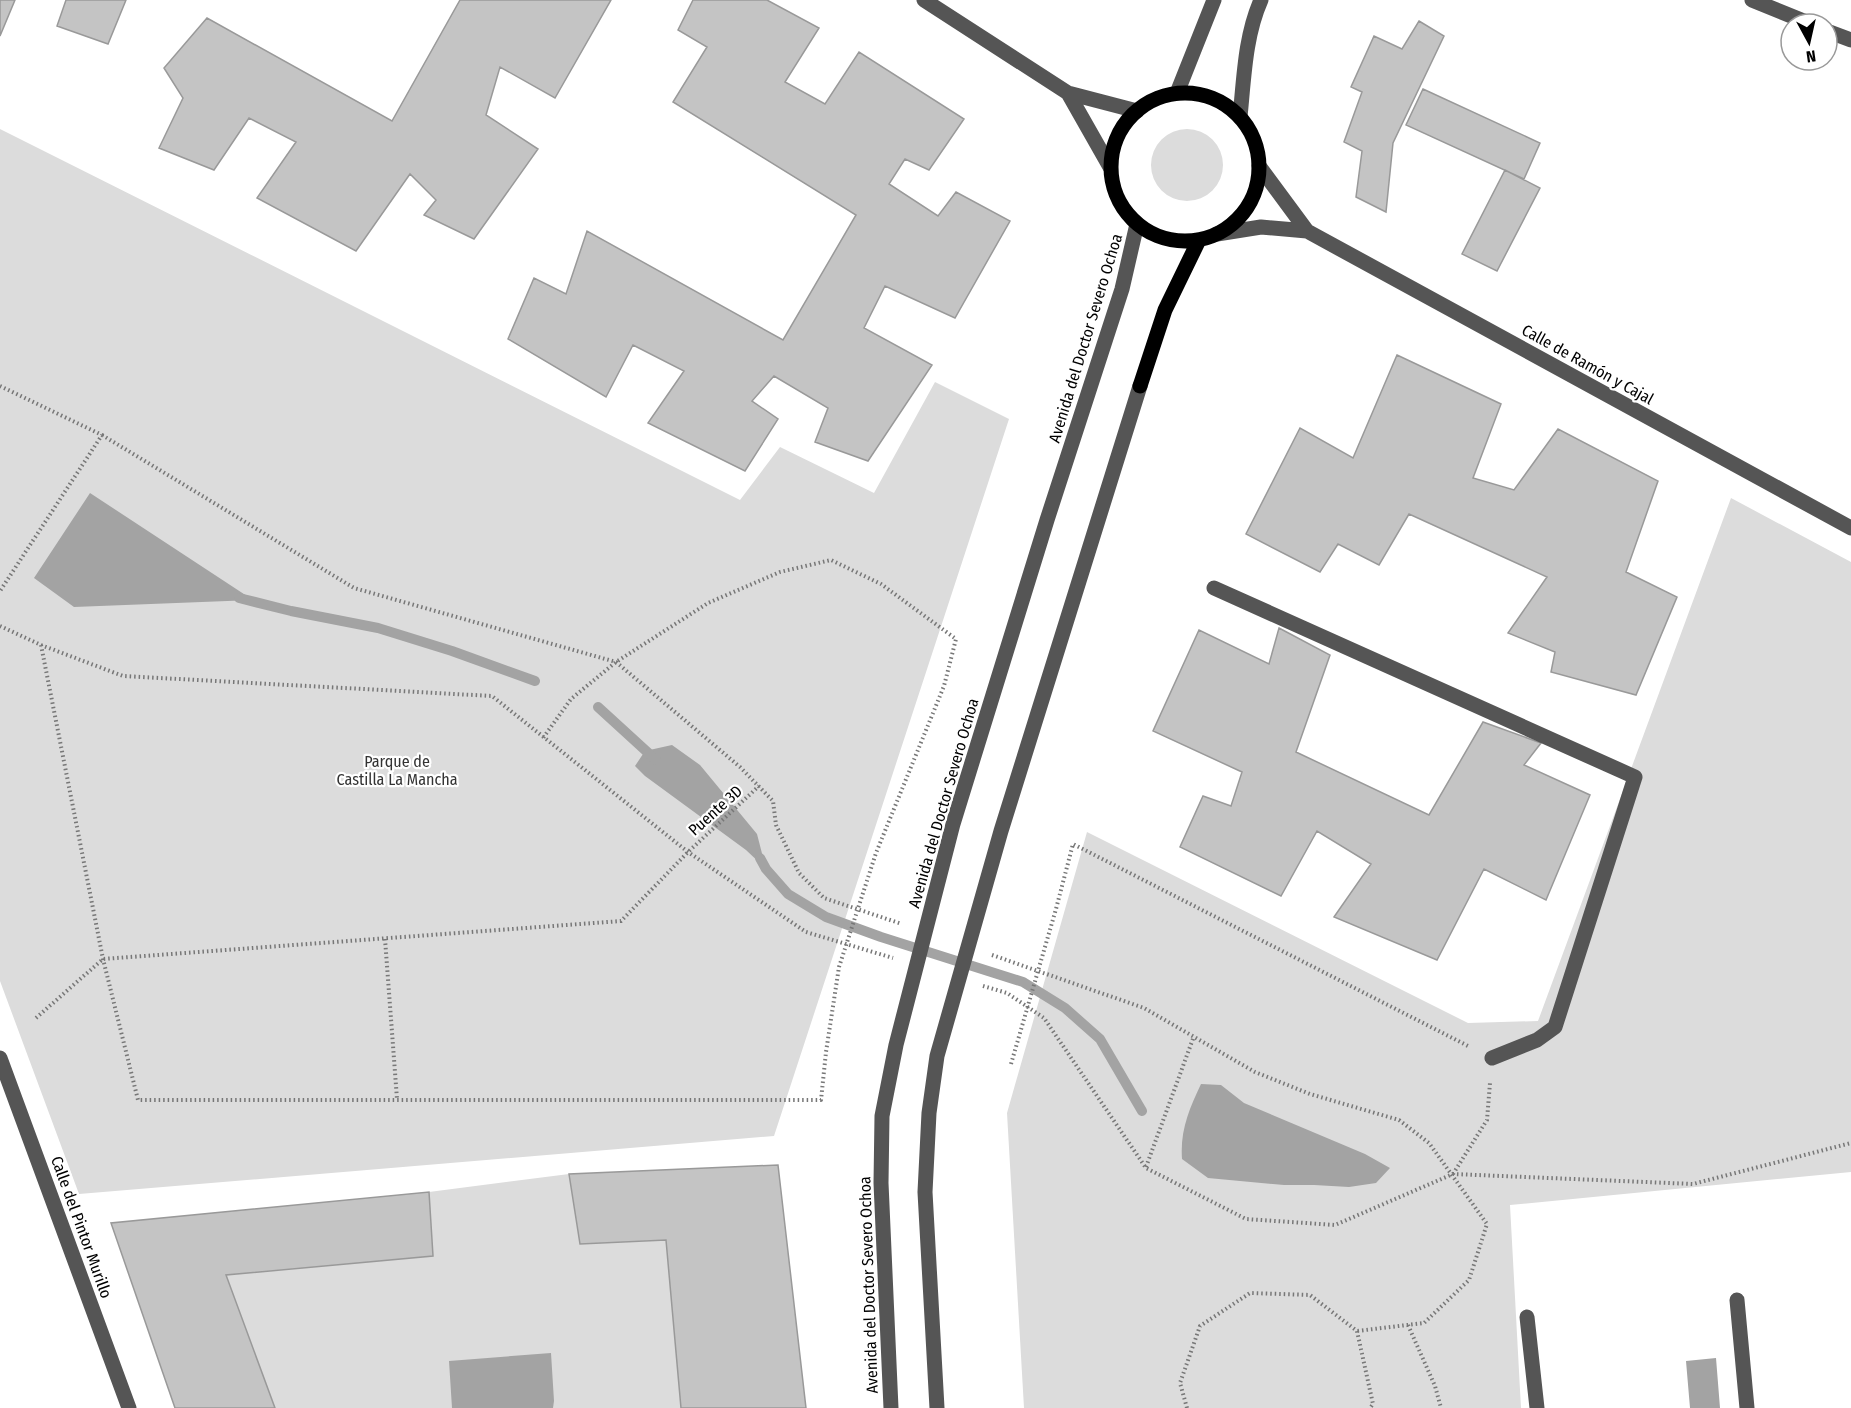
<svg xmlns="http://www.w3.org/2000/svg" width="1851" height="1408" font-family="'Fira Sans Condensed',sans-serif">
<rect width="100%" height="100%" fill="#fff"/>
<!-- green -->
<path fill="#dcdcdc" d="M0,129L740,500L780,447L874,493L935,382L1009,419L774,1136L79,1194L0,981Z
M1151 165a36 36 0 1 1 72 0a36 36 0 1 1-72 0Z
M1731,498L1851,562V1172L1510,1205L1521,1408H1024L1007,1113L1087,832L1468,1023L1538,1021Z
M569,1174L580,1244L666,1240L681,1408H275L226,1275L433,1256L429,1192Z"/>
<!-- water -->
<path fill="#a3a3a3" d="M90,493L253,600L74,607L34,578Z
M672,745L700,765L757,834L766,869L746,850L645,776L635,766L645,751Z
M1201,1084L1221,1085L1244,1103L1365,1154L1390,1168L1376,1183L1349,1187L1314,1185H1284L1208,1178L1182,1159C1180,1131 1189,1109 1201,1084Z
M551,1353L554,1401L553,1408H452L449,1361Z
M1716,1358L1720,1408H1690L1686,1361Z"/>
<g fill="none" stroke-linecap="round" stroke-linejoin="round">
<!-- stream -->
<path stroke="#a3a3a3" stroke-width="10" d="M239,598L291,611L378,628L452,651L535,681
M598,707L656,760
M760,858L766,869L788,894L826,917L881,937L1023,982L1065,1008L1100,1039L1142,1111"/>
</g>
<!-- building -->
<path fill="#c4c4c4" stroke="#999" stroke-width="1.5" d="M0,0H15L0,36Z
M66,0H126L108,44L57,26Z
M460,0H611L555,98L500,67L486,115L538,149L474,239L424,215L436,200L410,174L356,251L257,198L296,142L249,118L214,170L159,148L183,98L164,68L207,18L392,121Z
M693,0H767L819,28L785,82L825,104L859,52L964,119L929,170L905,159L889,184L938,216L956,192L1010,221L955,318L885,286L864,328L932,365L868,461L815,442L828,408L774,376L752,401L778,419L745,471L648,423L684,371L633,345L606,397L508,339L534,278L566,294L587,231L783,340L856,215L673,102L707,47L678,30Z
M1419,21L1444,36L1393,143L1386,212L1356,197L1362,151L1344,142L1362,92L1351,87L1374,36L1402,49Z
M1423,89L1540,143L1524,179L1406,125Z
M1505,170L1540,188L1497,271L1462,254Z
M1397,355L1501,404L1473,478L1514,490L1558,429L1658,481L1626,572L1677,597L1636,695L1551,672L1555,652L1508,633L1547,577L1409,514L1379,565L1338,544L1320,572L1246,534L1300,428L1353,458Z
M1279,628L1330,655L1296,752L1429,815L1483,722L1541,743L1524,765L1590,795L1546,900L1484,869L1437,960L1334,917L1371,864L1317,831L1281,896L1180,847L1203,796L1231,806L1242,772L1153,731L1199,630L1269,664Z
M778,1165L806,1408H681L666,1240L580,1244L569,1174Z
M429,1192L433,1256L226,1275L275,1408H175L111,1223Z"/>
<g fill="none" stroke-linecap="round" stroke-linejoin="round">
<!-- path -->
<path stroke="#777" stroke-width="4" stroke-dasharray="1.5 3" stroke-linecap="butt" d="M0,386L102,435L0,591
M102,435L354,588L616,662L740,767L773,801L776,825L799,873L824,898L902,924
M0,626L41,645L123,676L492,696L688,852L806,932L893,958
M41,645L103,959L138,1100H821L826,1052L839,967L876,853L944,686L956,639L881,584L831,560L780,572L708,603L616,662L571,699L543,738
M385,939L397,1099
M992,955L1144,1008L1255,1072L1310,1094L1399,1120L1429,1143L1487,1224L1469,1280L1424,1323L1357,1331
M983,986L1007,993L1044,1018L1146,1168L1246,1219L1335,1225L1453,1174L1693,1184L1851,1143
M36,1018L103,959L621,921L688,852L759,786
M1011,1064L1056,909L1073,844L1470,1047
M1146,1167L1194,1036
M1453,1174L1487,1120L1490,1083
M1408,1325L1435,1386L1441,1408
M1187,1408L1180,1383L1200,1326L1250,1293L1310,1295L1357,1331L1373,1404L1370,1408"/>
<!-- minor -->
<path stroke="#555" stroke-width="15" d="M924,0L1068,93L1137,111
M1752,0L1811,24
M1827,31L1851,40
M1068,93L1110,167
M1177,93L1214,0
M1240,117C1244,78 1245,36 1261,0
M1259,166L1307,231
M1217,234L1261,227L1307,231L1851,528
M1214,588L1635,777L1555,1027L1537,1040L1492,1058
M0,1058L129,1408
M1737,1300L1747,1408
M1527,1317L1537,1408
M891,1408L881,1183L882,1116L896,1045L953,824L1047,520L1122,289L1137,224
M937,1408L925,1192L929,1113L937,1056L1001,831L1140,386"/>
<!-- major -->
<path stroke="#000" stroke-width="15" d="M1111 167a74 74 0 1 1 148 0a74 74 0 1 1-148 0Z
M1140,386L1165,310L1199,240"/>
</g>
<g text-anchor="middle" stroke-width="4.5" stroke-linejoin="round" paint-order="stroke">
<!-- street labels -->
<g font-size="16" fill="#000" stroke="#fff">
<text transform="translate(1085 338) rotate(-73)" y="6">Avenida del Doctor Severo Ochoa</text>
<text transform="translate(1588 364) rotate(29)" y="6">Calle de Ramón y Cajal</text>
<text transform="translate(943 803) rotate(-74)" y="6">Avenida del Doctor Severo Ochoa</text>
<text transform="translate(715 810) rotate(-42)" y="6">Puente 3D</text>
<text transform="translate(82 1227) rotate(70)" y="6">Calle del Pintor Murillo</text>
<text transform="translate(868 1285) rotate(-92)" y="6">Avenida del Doctor Severo Ochoa</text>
</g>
<!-- park labels -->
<g font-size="16" fill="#333" stroke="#fff">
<text x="397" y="767">Parque de<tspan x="397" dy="18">Castilla La Mancha</tspan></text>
</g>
</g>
<!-- north arrow -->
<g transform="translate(1809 42) rotate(172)"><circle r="28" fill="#ffffff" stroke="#999999" stroke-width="1.5"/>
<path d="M0-4.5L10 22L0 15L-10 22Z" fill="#000000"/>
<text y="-9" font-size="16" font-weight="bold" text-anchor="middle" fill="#000000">N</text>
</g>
</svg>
